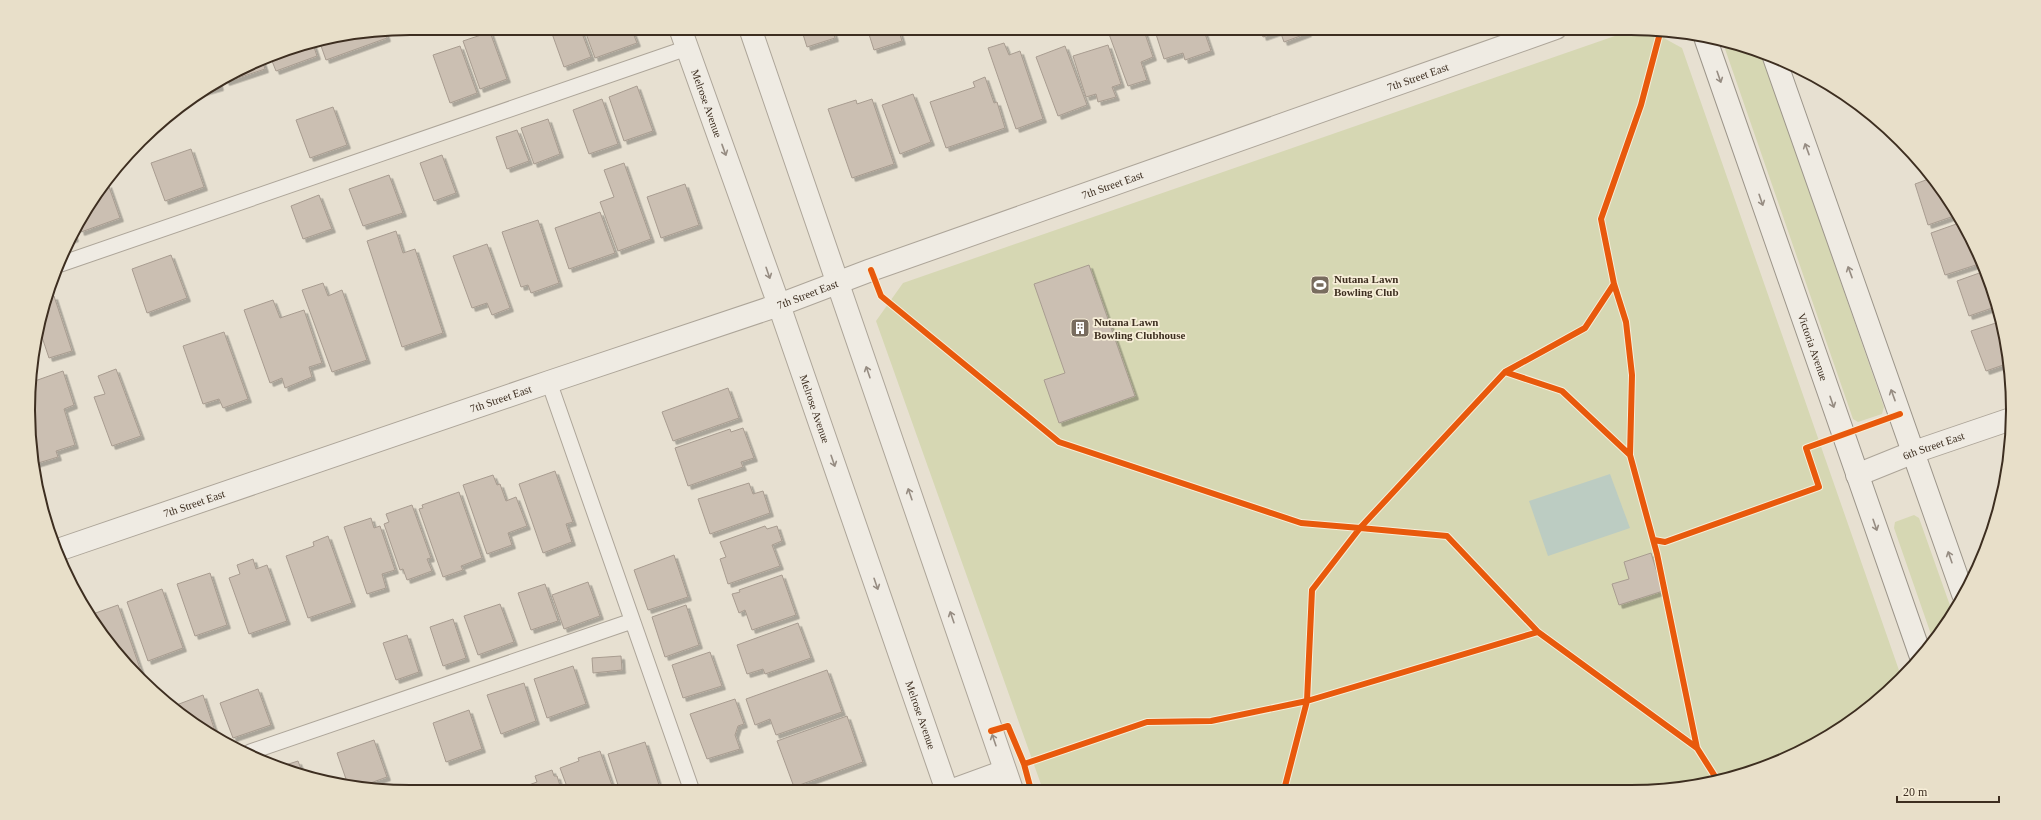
<svg xmlns="http://www.w3.org/2000/svg" width="2041" height="820" font-family="'Times New Roman',serif">
<defs>
<filter id="shadow"><feDropShadow dx="3.5" dy="3.5" stdDeviation="0" flood-color="#0004"/></filter>
</defs>
<rect width="100%" height="100%" fill="#e7e0d1"/>
<!-- green -->
<path fill="#d6d7b3" d="M1635,29L1651,31L1682,48L1901,676L1883,697L1800,753L1681,789L1043,790L876,321L903,283Z
M1723,43L1754,48L1761,52L1884,407L1882,414L1858,422L1853,419Z
M1914,515L1919,518L1953,614L1948,622L1933,640L1894,528L1895,522Z"/>
<!-- water -->
<path fill="#bcccc2" d="M1610,474L1630,528L1548,556L1529,501Z"/>
<!-- building -->
<path fill="#cbbfb2" stroke="#a89c90" filter="url(#shadow)" d="M550,28H580L591,57L564,67Z
M584,28H631L637,43L595,58Z
M801,28H832L835,38L807,47Z
M867,28H898L902,41L874,50Z
M1124,28H1143L1153,57L1141,62L1147,80L1128,86L1109,34Z
M1154,28H1203L1211,51L1185,60L1183,53L1164,59Z
M1260,28H1306L1308,33L1284,42L1280,31L1263,37Z
M385,32L387,38L326,60L320,43Z
M490,32L507,79L480,89L463,41Z
M1004,43L1009,55L1020,51L1043,119L1016,129L988,48Z
M313,44L317,56L276,71L270,56L287,48Z
M1108,45L1121,84L1112,87L1116,97L1098,102L1096,94L1086,97L1073,56Z
M460,46L477,93L450,103L433,55Z
M1065,46L1087,105L1058,116L1036,57Z
M262,60L265,69L226,82L224,77Z
M985,77L994,103L997,102L1005,128L946,148L930,102L975,87L973,82Z
M218,80L220,87L199,93Z
M637,86L653,131L624,141L609,97Z
M913,94L931,142L900,154L882,105Z
M602,99L618,144L589,154L573,110Z
M872,99L894,164L852,178L828,109L856,100L857,104Z
M333,107L347,145L310,158L296,120Z
M548,119L560,154L534,164L521,128Z
M517,130L529,161L507,169L496,137Z
M191,149L204,187L165,201L151,163Z
M442,155L456,193L434,201L420,163Z
M624,163L651,239L618,251L600,202L614,197L604,170Z
M1922,165L1931,174L1926,176Z
M389,175L403,213L363,226L349,189Z
M1934,177L1957,215L1928,225L1915,184Z
M108,184L120,218L81,232L78,222L79,219Z
M685,184L699,225L661,238L647,197Z
M319,195L332,229L303,239L291,206Z
M600,212L615,253L569,269L555,228Z
M538,220L559,283L531,293L528,285L521,287L502,232Z
M1962,222L1974,241L1982,263L1945,275L1931,233Z
M396,231L403,253L415,249L443,333L402,347L367,241Z
M73,232L75,238L70,240Z
M487,244L510,308L492,315L487,303L472,308L453,256Z
M171,255L187,298L147,313L132,269Z
M1089,265L1135,396L1059,423L1044,380L1065,373L1034,284Z
M1985,271L1998,306L1969,316L1957,281Z
M323,283L328,296L342,290L367,360L332,372L302,290Z
M54,296L72,351L49,358L39,328L46,299Z
M273,300L280,318L304,310L322,363L309,367L312,377L285,388L282,378L270,383L244,310Z
M2002,321L2009,363L1986,371L1971,331Z
M224,332L248,399L223,408L219,399L203,404L183,346Z
M116,369L141,436L112,446L94,397L105,394L98,376Z
M63,371L74,405L64,409L75,445L56,451L58,457L35,464L32,382Z
M728,388L739,418L673,441L662,412Z
M743,428L754,458L741,462L743,467L688,486L675,448L730,429L731,432Z
M555,471L573,522L566,524L572,542L543,553L519,484Z
M493,475L497,485L500,484L506,501L516,497L527,526L508,533L512,545L487,554L463,485Z
M749,483L753,494L763,491L770,513L710,534L698,499Z
M459,492L482,558L461,566L463,570L443,577L419,509L423,508L422,505Z
M412,505L431,558L427,559L432,571L407,580L403,569L400,570L384,524L389,522L386,514Z
M371,518L374,528L380,526L395,570L382,574L386,588L367,594L344,527Z
M765,526L767,529L777,526L782,541L772,545L780,566L728,584L720,559L726,557L720,542Z
M328,536L352,603L308,618L286,556L314,546L313,542Z
M1651,553L1663,591L1619,605L1612,584L1629,579L1624,562Z
M674,555L688,597L648,610L634,570Z
M253,559L256,569L267,565L287,621L249,634L229,578L240,574L237,565Z
M210,573L227,625L195,636L177,584Z
M782,575L796,615L752,630L745,610L739,613L732,594L740,592L739,590Z
M588,582L600,616L564,629L552,595Z
M545,584L558,621L531,630L518,593Z
M162,589L183,648L148,661L127,602Z
M500,604L514,642L478,655L464,616Z
M118,605L143,677L92,622L90,615Z
M686,605L699,645L665,657L652,617Z
M453,619L466,658L443,666L430,627Z
M798,623L811,658L765,674L763,669L747,674L737,645Z
M407,635L419,672L396,680L383,643Z
M710,652L722,686L683,698L672,665Z
M621,656L622,670L593,673L592,658Z
M573,666L586,704L547,718L534,679Z
M827,670L842,712L776,735L770,719L755,725L746,699Z
M524,683L536,721L501,734L487,695Z
M258,689L271,725L233,738L220,703Z
M203,695L215,731L213,732L177,713L171,707Z
M735,699L744,724L738,726L735,735L740,749L707,759L690,714Z
M469,710L482,749L446,762L433,723Z
M847,716L863,762L794,787L777,741Z
M374,740L387,777L365,785L347,782L337,753Z
M645,742L661,791H620L608,754Z
M600,751L614,791L569,792L560,768L579,761L578,758Z
M298,761L303,774L287,772L279,767Z
M552,770L554,776H557L562,792H516L515,790L537,782L535,776Z"/>
<g fill="none" stroke-linecap="round" stroke-linejoin="round">
<!-- lane casing -->
<g stroke="#ada599" stroke-width="17">
<path id="lane" d="M58,265L687,48
M549,382L692,791
M250,752L632,621"/>
</g>
<!-- street casing -->
<g stroke="#ada599" stroke-width="24">
<g id="street">
<path id="s1" d="M680,28L779,305L947,791"/>
<path d="M750,28L1012,790"/>
<path id="s2" d="M1857,475L1914,452L2011,419"/>
<path id="s3" d="M55,551L549,382L779,305L871,270L1556,28"/>
<path d="M950,791L1005,771"/>
</g>
</g>
<!-- secondary casing -->
<g stroke="#9c958a" stroke-width="24">
<g id="secondary">
<path id="s4" d="M1706,40L1920,654"/>
<path d="M1774,57L1963,594"/>
</g>
</g>
<!-- lane -->
<use href="#lane" stroke="#efebe3" stroke-width="15"/>
<!-- street -->
<use href="#street" stroke="#efebe3" stroke-width="22"/>
<!-- secondary -->
<use href="#secondary" stroke="#efebe3" stroke-width="22"/>
<!-- cycleway casing -->
<g stroke="#f7eed8" stroke-width="8">
<path id="cycleway" d="M871,270L881,296L1059,442L1301,523L1360,528L1505,372L1585,328L1614,284L1601,219L1641,105L1660,33
M1505,372L1562,391L1630,455L1632,375L1626,322L1614,284
M1630,455L1657,554L1697,748
M1654,540L1665,542L1819,487L1806,448L1900,414
M991,731L1008,726L1024,764L1031,790
M1024,764L1147,722L1211,721L1307,701L1538,632L1697,748L1716,778
M1284,790L1307,701L1312,590L1360,528L1447,536L1538,632"/>
</g>
<!-- cycleway -->
<use href="#cycleway" stroke="#e8590c" stroke-width="6"/>
</g>
<!-- one-way arrows -->
<defs><path id="oneway-shaft" d="M-6 0H5M1.5-3L5.5 0L1.5 3" fill="none" stroke-width="1.6" stroke-linecap="round" stroke-linejoin="round"/></defs>
<g stroke="#968c82">
<use href="#oneway-shaft" transform="translate(1719 77) rotate(71)"/>
<use href="#oneway-shaft" transform="translate(1807 149) rotate(-110)"/>
<use href="#oneway-shaft" transform="translate(724 150) rotate(70)"/>
<use href="#oneway-shaft" transform="translate(1761 200) rotate(71)"/>
<use href="#oneway-shaft" transform="translate(1850 272) rotate(-110)"/>
<use href="#oneway-shaft" transform="translate(768 273) rotate(71)"/>
<use href="#oneway-shaft" transform="translate(868 372) rotate(-109)"/>
<use href="#oneway-shaft" transform="translate(1893 395) rotate(-110)"/>
<use href="#oneway-shaft" transform="translate(1832 402) rotate(71)"/>
<use href="#oneway-shaft" transform="translate(833 461) rotate(71)"/>
<use href="#oneway-shaft" transform="translate(910 494) rotate(-109)"/>
<use href="#oneway-shaft" transform="translate(1875 525) rotate(71)"/>
<use href="#oneway-shaft" transform="translate(1950 557) rotate(-109)"/>
<use href="#oneway-shaft" transform="translate(876 584) rotate(71)"/>
<use href="#oneway-shaft" transform="translate(952 617) rotate(-109)"/>
<use href="#oneway-shaft" transform="translate(994 740) rotate(-109)"/>
</g>
<!-- icons -->
<defs>
<g id="stadium-square" transform="scale(1)"><rect x="-9" y="-9" width="18" height="18" rx="4" fill="#786c5e" stroke="#f7eed8"/><path d="M0-5a6.5 5 0 1 0 0 10a6.5 5 0 1 0 0-10ZM-3.5-1.8h7v3.6h-7Z" fill="#fff"/></g>
<g id="building-square" transform="scale(1)"><rect x="-9" y="-9" width="18" height="18" rx="4" fill="#786c5e" stroke="#f7eed8"/><path d="M-4-6H4V6H1V3H-1V6H-4ZM-2.5-4.3h1.7v1.8h-1.7ZM.8-4.3h1.7v1.8H.8ZM-2.5-1h1.7V.8h-1.7ZM.8-1h1.7V.8H.8Z" fill="#fff"/></g>
</defs>
<g fill-rule="evenodd">
<use href="#stadium-square" x="1320" y="285"/>
<use href="#building-square" x="1080" y="328"/>
</g>
<g text-anchor="middle" stroke-width="3.5" stroke-linejoin="round" paint-order="stroke">
<!-- street labels -->
<g font-size="11" fill="#3d2e20" stroke="#f7eed8">
<text dy="4" stroke="none"><textPath href="#s3" startOffset="1443">7th Street East</textPath></text>
<text dy="4" stroke="none"><textPath href="#s1" startOffset="80">Melrose Avenue</textPath></text>
<text dy="4" stroke="none"><textPath href="#s3" startOffset="1119">7th Street East</textPath></text>
<text dy="4" stroke="none"><textPath href="#s3" startOffset="795">7th Street East</textPath></text>
<text dy="4" stroke="none"><textPath href="#s4" startOffset="325">Victoria Avenue</textPath></text>
<text dy="4" stroke="none"><textPath href="#s3" startOffset="471">7th Street East</textPath></text>
<text dy="4" stroke="none"><textPath href="#s1" startOffset="404">Melrose Avenue</textPath></text>
<text dy="4" stroke="none"><textPath href="#s2" startOffset="82">6th Street East</textPath></text>
<text dy="4" stroke="none"><textPath href="#s3" startOffset="147">7th Street East</textPath></text>
<text dy="4" stroke="none"><textPath href="#s1" startOffset="728">Melrose Avenue</textPath></text>
</g>
<!-- poi labels -->
<g font-size="11" font-weight="bold" fill="#3d2e20" stroke="#f7eed8" text-anchor="start">
<text x="1334" y="283">Nutana Lawn<tspan x="1334" dy="13">Bowling Club</tspan></text>
<text x="1094" y="326">Nutana Lawn<tspan x="1094" dy="13">Bowling Clubhouse</tspan></text>
</g>
</g>
<!-- crop -->
<path d="M0 0H2041V820H0ZM410 35H1631A375 375 0 0 1 2006 410V410A375 375 0 0 1 1631 785H410A375 375 0 0 1 35 410V410A375 375 0 0 1 410 35Z" fill="#e8dfc9" fill-rule="evenodd"/>
<path fill="none" stroke="#3d2e20" stroke-width="2" d="M410 35H1631A375 375 0 0 1 2006 410V410A375 375 0 0 1 1631 785H410A375 375 0 0 1 35 410V410A375 375 0 0 1 410 35Z"/>
<!-- scale -->
<path d="M1897 796v6h102v-6" fill="none" stroke="#3d2e20" stroke-width="2"/>
<text x="1903" y="796" font-size="12" fill="#3d2e20" stroke="#f7eed8" stroke-width="3" paint-order="stroke">20 m</text>
</svg>
